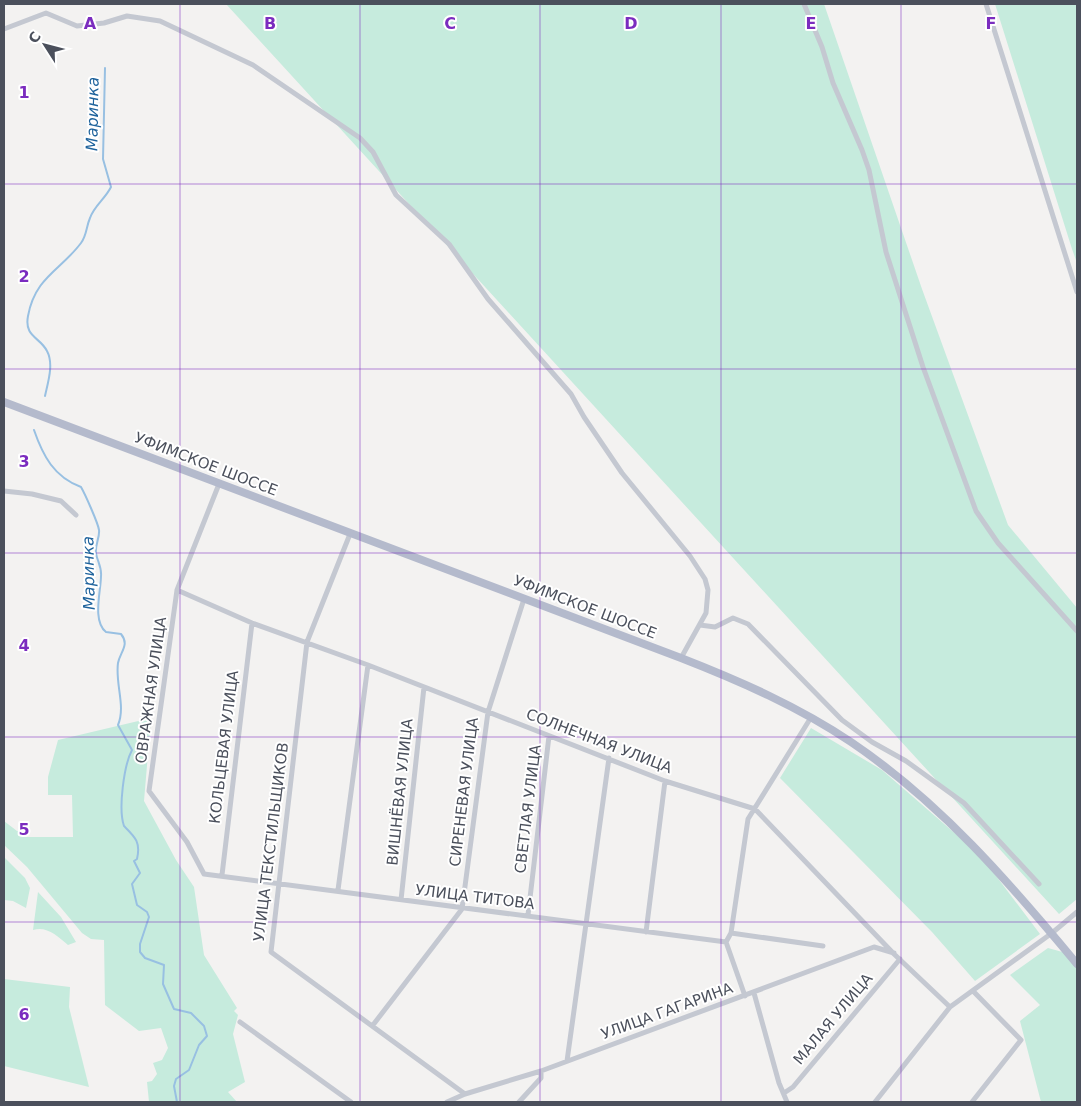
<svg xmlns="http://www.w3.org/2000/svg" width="1081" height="1106" font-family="'DejaVu Sans',sans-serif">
<rect width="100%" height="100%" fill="#f3f2f1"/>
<!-- green -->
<path fill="#c6ebdd" d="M226,4H824L922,289L1008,525L1077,608V899L1059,914Z
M995,4H1077V263L1072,249Z
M151,718L144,801L176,860L194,887L204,955L237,1008L234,1011L238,1015L233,1034L245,1082L228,1092L237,1102H149L147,1082L152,1081L157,1074L153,1063L162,1060L168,1048L161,1028L139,1031L105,1005L104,940L91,939L82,933L27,867L4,845V821L17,831H25V837H73L72,795H48V777L58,740Z
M811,728L882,770L981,856L1040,934L975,981L932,932L780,778Z
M4,857L25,878L30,888L26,908L13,901L4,900Z
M38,892L61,917L76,942L68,945C57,936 47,926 33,930Z
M1048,948L1066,953L1077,967V1102H1041L1020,1021L1040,1005L1010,975Z
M4,979L70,987L69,1007L89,1087L4,1066Z"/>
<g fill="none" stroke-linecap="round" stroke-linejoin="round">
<!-- stream -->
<path stroke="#98c0e2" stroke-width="2" d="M45,396C48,382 54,364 47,351C40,337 24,337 28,316C35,277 61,270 81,243C87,235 86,227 90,218C94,206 105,199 111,187L103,159L105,68
M34,430C43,456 54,477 81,487C85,494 98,523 99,530C100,537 95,545 96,553C97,561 102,567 101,576C101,591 92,621 106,632L121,634C130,645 120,652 118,663C115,684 126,706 118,725L132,750C124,765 118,809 124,826C135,837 141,842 137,859L134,861L140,873L132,884L137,905L147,912L149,917L140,944V952L145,958L164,965L163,984L174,1009L191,1013L204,1026L207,1036L199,1045L189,1070L176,1079L174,1086L177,1102"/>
<!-- minor -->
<path stroke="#c4c8d1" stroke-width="5" d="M804,4L822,47L833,83L862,150L869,170L886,252L923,367L976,511L998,543L1077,631
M986,4L1077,292
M4,29L46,13L77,26L104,23L127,16L160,21L253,65L360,138L373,152L396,195L449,244L488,299L571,394L584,417L622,473L690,556L705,579L708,590L706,613L681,658
M219,484L177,590L149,791L187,842L204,874L726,942
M4,491L32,494L61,501L76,515
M350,534L307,642L271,952L465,1094
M177,590L252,623L368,665L665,781L755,809L894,954L950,1007
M700,625L715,627L733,618L748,624L842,720L872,742L906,761L964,803L1039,884
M222,875L252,623
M338,890L368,665
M401,900L424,687
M528,915L549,736
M646,932L665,781
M731,933L823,946
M754,993L779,1083L787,1102
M745,996L726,942L731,933L748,819L810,719
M240,1022L351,1102
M373,1025L462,909L488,712L524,599
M567,1061L609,758
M784,1093L793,1087L900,959
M447,1102L465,1094L541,1071L874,947L894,953
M519,1102L541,1078V1071
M875,1102L950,1007L1052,933L1077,912
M972,1102L1021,1040L973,991"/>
<!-- primary -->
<path stroke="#b4bacc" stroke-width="8" d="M4,402L681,658C740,681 799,707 851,742C940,802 1009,882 1077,964"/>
</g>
<!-- grid -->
<path fill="none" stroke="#7b2cbf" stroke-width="1" stroke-opacity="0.55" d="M180,4V1102M360,4V1102M540,4V1102M721,4V1102M901,4V1102M4,184H1077M4,369H1077M4,553H1077M4,737H1077M4,922H1077"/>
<g text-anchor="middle" stroke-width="4" stroke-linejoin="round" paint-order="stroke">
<!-- street labels -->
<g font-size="15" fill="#4b505c" stroke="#fff">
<text transform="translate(206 464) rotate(21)" y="5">УФИМСКОЕ ШОССЕ</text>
<text transform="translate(585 607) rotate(21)" y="5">УФИМСКОЕ ШОССЕ</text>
<text transform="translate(151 690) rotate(-82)" y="5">ОВРАЖНАЯ УЛИЦА</text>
<text transform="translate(599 741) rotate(21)" y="5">СОЛНЕЧНАЯ УЛИЦА</text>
<text transform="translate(224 747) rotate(-83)" y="5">КОЛЬЦЕВАЯ УЛИЦА</text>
<text transform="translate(400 792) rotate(-84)" y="5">ВИШНЁВАЯ УЛИЦА</text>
<text transform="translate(464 792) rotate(-83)" y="5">СИРЕНЕВАЯ УЛИЦА</text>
<text transform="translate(528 809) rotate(-83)" y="5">СВЕТЛАЯ УЛИЦА</text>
<text transform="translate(271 842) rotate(-83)" y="5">УЛИЦА ТЕКСТИЛЬЩИКОВ</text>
<text transform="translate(475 897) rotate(7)" y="5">УЛИЦА ТИТОВА</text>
<text transform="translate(667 1011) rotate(-20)" y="5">УЛИЦА ГАГАРИНА</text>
<text transform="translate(833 1019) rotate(-50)" y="5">МАЛАЯ УЛИЦА</text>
</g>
<!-- water labels -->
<g font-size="16" font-style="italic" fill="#1f639c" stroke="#fff">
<text transform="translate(92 114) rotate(-89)" y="6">Маринка</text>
<text transform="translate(88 573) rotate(-91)" y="6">Маринка</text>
</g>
</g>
<g font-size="16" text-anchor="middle" font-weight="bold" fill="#7b2cbf" stroke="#fff" stroke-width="4" stroke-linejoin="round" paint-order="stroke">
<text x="90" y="29">A</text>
<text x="270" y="29">B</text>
<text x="450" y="29">C</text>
<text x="631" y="29">D</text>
<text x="811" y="29">E</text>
<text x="991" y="29">F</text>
<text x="24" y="98">1</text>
<text x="24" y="282">2</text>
<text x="24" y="467">3</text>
<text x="24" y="651">4</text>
<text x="24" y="835">5</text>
<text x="24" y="1020">6</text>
</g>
<!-- border -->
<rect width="1081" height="1106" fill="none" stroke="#4b505c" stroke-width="10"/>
<!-- north arrow -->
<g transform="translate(45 45) rotate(306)" stroke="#ffffff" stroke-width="4" paint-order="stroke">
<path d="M0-4L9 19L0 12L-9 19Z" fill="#4b505c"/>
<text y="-8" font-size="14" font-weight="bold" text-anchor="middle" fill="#4b505c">С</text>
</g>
</svg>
